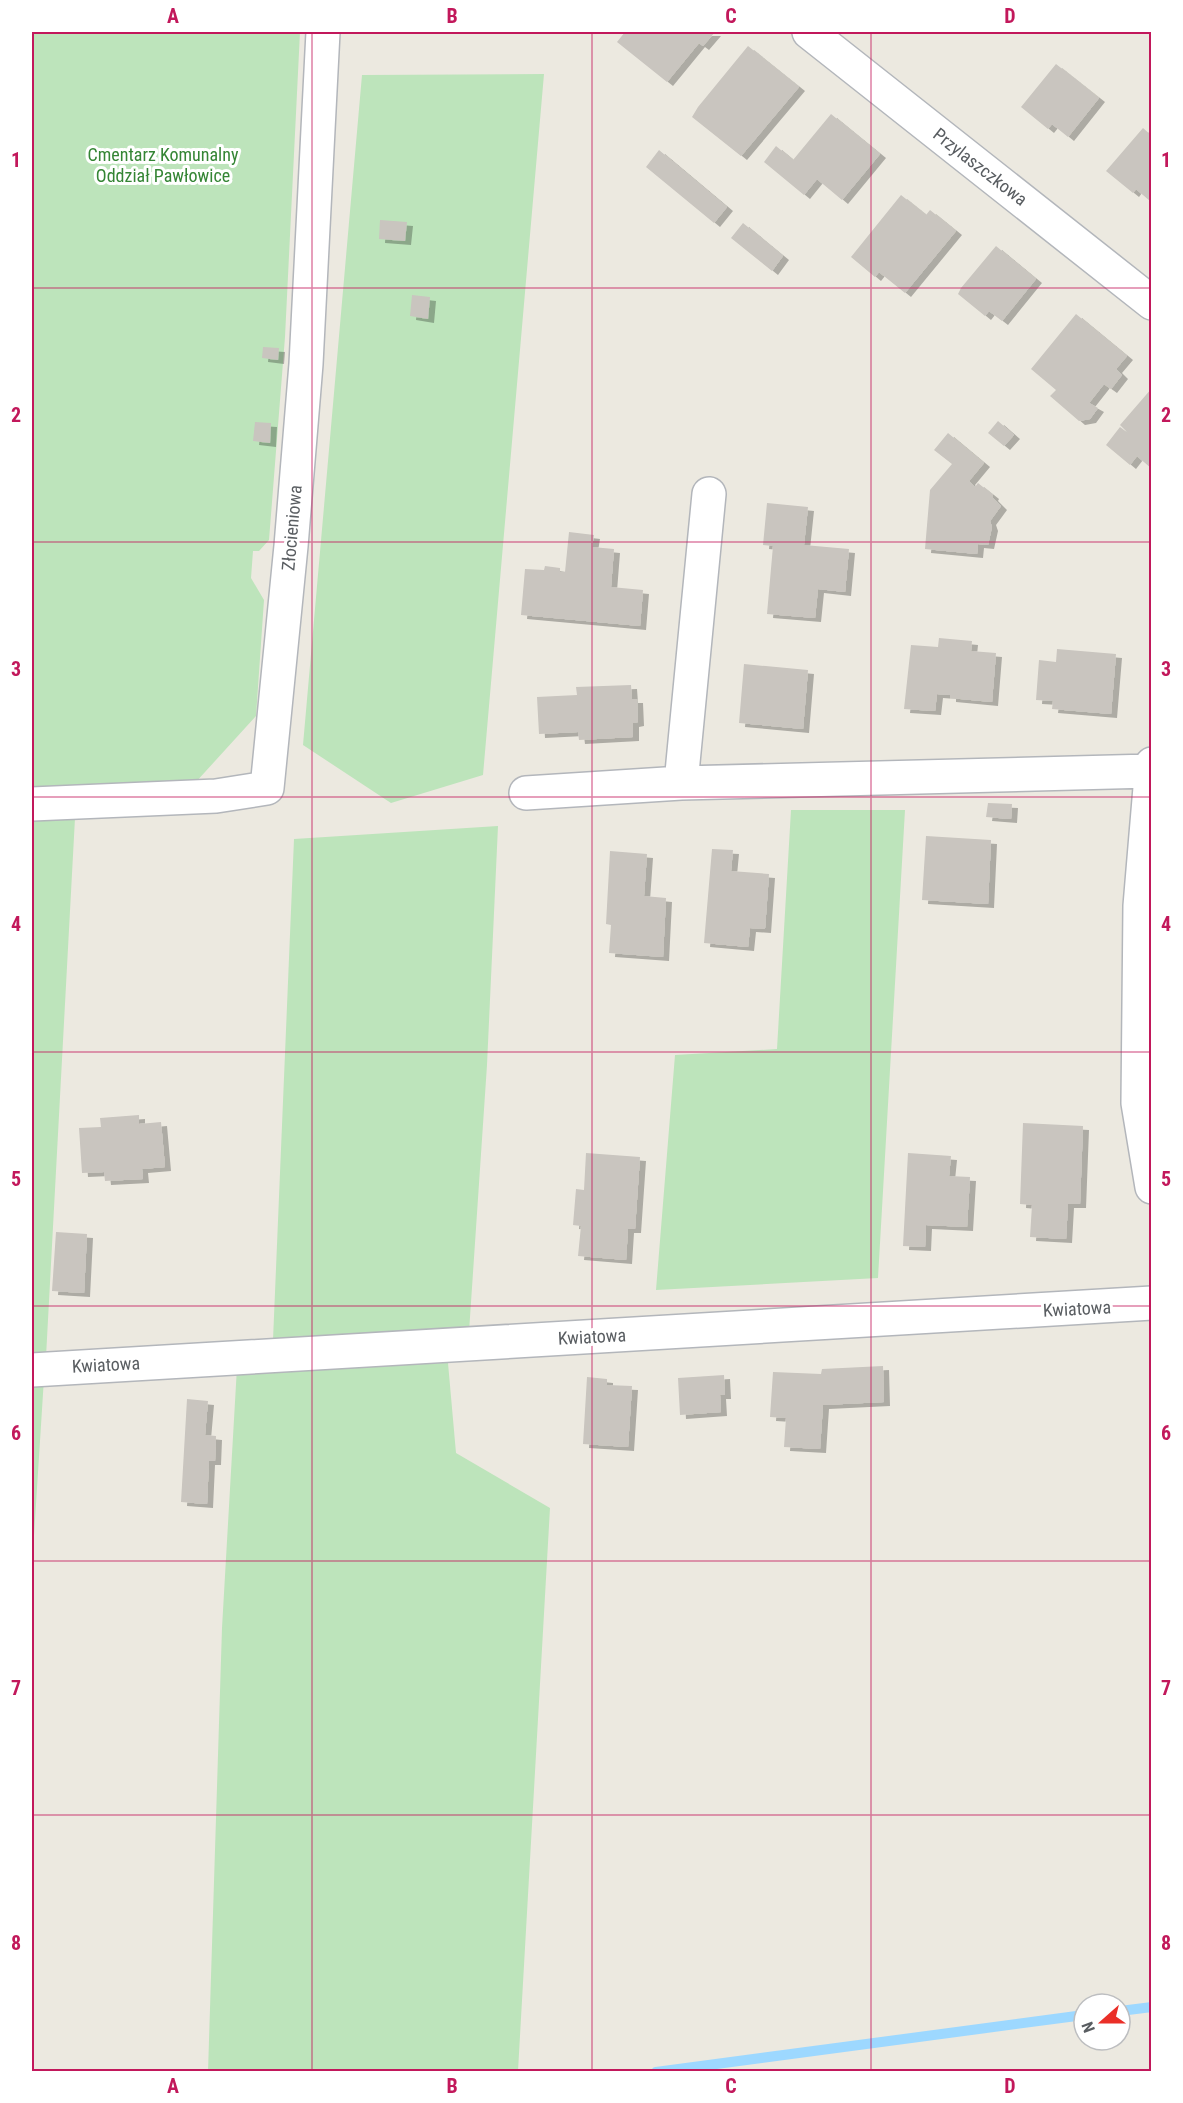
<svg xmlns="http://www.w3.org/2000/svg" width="1183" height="2103" font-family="'Roboto Condensed',sans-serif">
<defs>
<filter id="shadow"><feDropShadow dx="6" dy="4" stdDeviation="0" flood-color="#0004"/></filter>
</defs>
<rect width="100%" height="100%" fill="#ece9e0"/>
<!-- green -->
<path fill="#bde4bb" d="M32,32H300L285,337L269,540L259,551H253L251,578L264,600L256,716L195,783L32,791Z
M544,74L483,775L391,803L303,745L362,75Z
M791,810H905L878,1278L656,1290L675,1055L777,1049Z
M75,818L46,1357H32V820Z
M498,826L487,1065L469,1332L273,1340L294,839Z
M448,1363L456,1453L550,1508L518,2071L208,2072L222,1628L237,1367Z
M32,1378H44L32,1567Z"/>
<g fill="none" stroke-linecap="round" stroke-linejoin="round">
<!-- stream -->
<path stroke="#9dd8ff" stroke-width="10" d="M1120,2011L1152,2007
M656,2072L1084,2015"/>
</g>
<!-- building -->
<path fill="#c9c5bf" filter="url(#shadow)" d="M625,32H715L703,46L699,43L667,82L617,42Z
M748,46L799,87L741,156L692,117L698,107Z
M1056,64L1099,98L1068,137L1052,124L1048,129L1021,107Z
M831,114L880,154L842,200L817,179L804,195L764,162L776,146L793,160Z
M1143,128L1152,136V200L1150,201L1136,189L1133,193L1106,171Z
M659,150L727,207L714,223L646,167Z
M901,195L926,215L930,210L956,231L905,293L879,272L875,277L851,257Z
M380,220L407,222L405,241L379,239Z
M743,223L783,256L772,271L731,238Z
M996,246L1036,279L1002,321L989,311L985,316L958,294L961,288Z
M412,295L430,297L428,319L410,316Z
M1076,314L1127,356L1116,369L1122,375L1111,389L1104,384L1089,403L1098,408L1090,419L1079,421L1050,396L1056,390L1031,369Z
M263,347L279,348L278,360L262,358Z
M1152,388V469L1137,456L1130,465L1106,445L1120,427L1128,433L1120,425Z
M998,421L1014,435L1004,446L988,433Z
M255,422L271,423L270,443L253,441Z
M948,433L984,463L969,481L975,487L978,483L993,495L992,497L1001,506L990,521L992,527L988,545L978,544L977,554L925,549L930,490L952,464L934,450Z
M767,503L808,507L804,545L849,549L845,592L818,589L815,618L767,614L773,546L763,545Z
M569,532L594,535L592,547L614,549L611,587L643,590L640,626L521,615L525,569L544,570L545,566L560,568V572H565Z
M939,638L972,641L971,651L996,653L992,702L950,698V695L937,694L935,711L904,709L911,645L938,647Z
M1057,649L1116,654L1111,714L1052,709L1053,701L1036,700L1039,660L1056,662Z
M744,664L808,670L803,729L739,723Z
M631,685L632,699H637L638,722L633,723V737L579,740L578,732L539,734L537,697L577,695L576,687Z
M988,803L1012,804L1011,819L986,817Z
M926,836L991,840L988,904L922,900Z
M712,849L733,850L731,871L769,874L765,929L750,928L748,947L704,943Z
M610,851L647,854L644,896L666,898L663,957L609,953L611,925L606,924Z
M139,1115V1124L161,1122L165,1167L142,1169L143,1179L105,1181L104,1172L82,1173L79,1128L101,1127L100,1118Z
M1023,1123L1083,1126L1080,1204H1068L1066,1239L1030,1237L1032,1205L1020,1204Z
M586,1153L640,1157L635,1229H628L626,1260L578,1256L581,1226L573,1225L576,1189L584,1190Z
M908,1153L951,1156L949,1176L970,1177L967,1227L926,1225L925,1247L903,1246Z
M56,1232L87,1234L84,1293L52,1291Z
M883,1366L884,1402L823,1405L820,1449L784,1447L786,1418L770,1417L773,1372L821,1374L822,1369Z
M724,1375L725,1395H720L721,1412L680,1415L678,1378Z
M587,1377L607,1379V1385L632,1386L628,1447L583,1444Z
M187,1399L208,1401L205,1435L216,1436L215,1461H209L207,1504L181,1502Z"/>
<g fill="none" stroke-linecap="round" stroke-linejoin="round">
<!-- minor casing -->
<g stroke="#b3b6bb" stroke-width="36">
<path id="minor" d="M809,32L1152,303
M1152,764L1140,906L1138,1103L1152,1187
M681,783L709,494
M526,793L681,783L1151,771
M32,804L216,796L267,788L291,546L306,364L323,32
M32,1370L1152,1303"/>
</g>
<!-- minor -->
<use href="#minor" stroke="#fff" stroke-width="33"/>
</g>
<!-- grid -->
<path fill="none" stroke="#c2185b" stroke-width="1.5" stroke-opacity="0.55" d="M312,32V2072M592,32V2072M871,32V2072M32,288H1152M32,542H1152M32,797H1152M32,1052H1152M32,1306H1152M32,1561H1152M32,1815H1152"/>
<g text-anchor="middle" stroke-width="6" stroke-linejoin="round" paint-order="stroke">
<!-- park labels -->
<g font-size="18" fill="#348534" stroke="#fff">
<text x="163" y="161">Cmentarz Komunalny<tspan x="163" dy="21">Oddział Pawłowice</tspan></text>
</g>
<!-- street labels -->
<g font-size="18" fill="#595d61" stroke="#fff">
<text transform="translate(980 167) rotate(38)" y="6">Przylaszczkowa</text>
<text transform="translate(292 528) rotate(-85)" y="6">Złocieniowa</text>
<text transform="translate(1077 1309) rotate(-3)" y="6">Kwiatowa</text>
<text transform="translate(592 1337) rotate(-3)" y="6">Kwiatowa</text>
<text transform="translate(106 1365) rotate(-3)" y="6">Kwiatowa</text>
</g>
</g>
<!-- border -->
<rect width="1183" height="2103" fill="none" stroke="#ffffff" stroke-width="66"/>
<!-- north arrow -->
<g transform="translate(1102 2022) rotate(249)"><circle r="28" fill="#ffffff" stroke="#bdbec0" stroke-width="1.5"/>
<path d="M0-4.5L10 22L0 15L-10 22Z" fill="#ea2f28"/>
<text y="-9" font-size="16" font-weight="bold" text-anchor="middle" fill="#595d61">N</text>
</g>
<rect x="33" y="33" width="1117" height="2037" fill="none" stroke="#c2185b" stroke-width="2"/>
<g font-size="20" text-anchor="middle" font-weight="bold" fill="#c2185b">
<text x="173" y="23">A</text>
<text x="452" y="23">B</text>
<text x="731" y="23">C</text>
<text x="1010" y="23">D</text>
<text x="16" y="167">1</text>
<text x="1166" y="167">1</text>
<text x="16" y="422">2</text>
<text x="1166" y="422">2</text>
<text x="16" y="676">3</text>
<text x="1166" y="676">3</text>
<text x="16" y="931">4</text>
<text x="1166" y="931">4</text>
<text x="16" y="1186">5</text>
<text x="1166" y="1186">5</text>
<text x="16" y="1440">6</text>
<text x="1166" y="1440">6</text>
<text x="16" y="1695">7</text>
<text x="1166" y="1695">7</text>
<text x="16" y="1950">8</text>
<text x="1166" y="1950">8</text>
<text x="173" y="2093">A</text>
<text x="452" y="2093">B</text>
<text x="731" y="2093">C</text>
<text x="1010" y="2093">D</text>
</g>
</svg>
